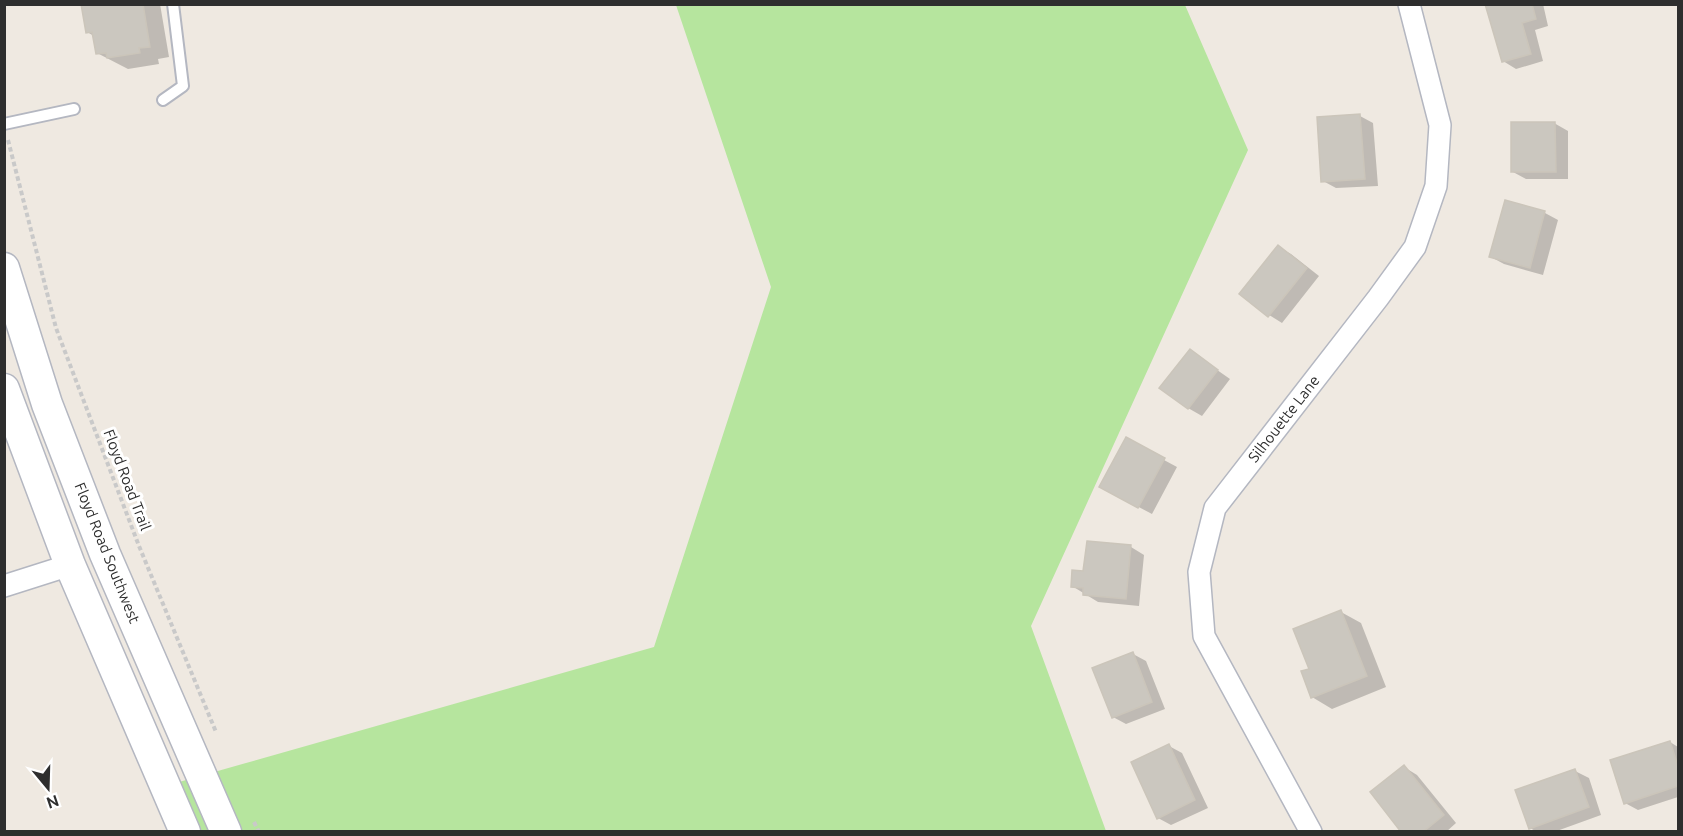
<svg xmlns="http://www.w3.org/2000/svg" width="1683" height="836" font-family="Ubuntu,sans-serif">
<rect width="100%" height="100%" fill="#efe9e1"/>
<!-- green -->
<path fill="#b6e59e" d="M676,5H1185L1248,150L1031,626L1106,831L176,832L158,788L654,647L771,287Z"/>
<!-- shadow -->
<path fill="#0003" d="M82,4H160L169,57L158,59L159,64L128,69L97,53L94,36L87,32Z
M1487,4H1543L1548,26L1535,30L1543,61L1516,69L1503,61Z
M1360,116L1373,123L1378,186L1336,188L1323,181Z
M1554,123L1568,131V179H1526L1513,172Z
M1506,202L1545,213L1558,220L1543,275L1504,264L1491,257Z
M1278,247L1291,254L1319,276L1282,323L1269,315Z
M1190,351L1230,379L1202,416L1188,408Z
M1164,460L1177,467L1152,514L1114,494Z
M1131,547L1144,555L1139,606L1098,602L1072,586Z
M1341,612L1361,623L1386,687L1332,709L1312,697Z
M1133,654L1146,661L1165,709L1126,724L1113,717Z
M1670,742L1678,747V797L1638,810L1625,803Z
M1169,746L1182,753L1208,808L1171,825L1158,818Z
M1404,767L1417,775L1456,823L1446,832H1403Z
M1575,771L1589,778L1601,815L1554,832H1537L1530,828Z"/>
<!-- building -->
<path fill="#cbc7bf" stroke="#cbc5ba" stroke-width="1.5" d="M81,4H143L150,47L139,48L140,53L107,58L106,53L96,54L92,32L86,33Z
M1485,4H1532L1536,19L1522,23L1531,54L1502,62Z
M1360,114L1365,179L1321,182L1317,117Z
M1511,122H1555L1556,172H1511Z
M1505,200L1545,211L1530,268L1489,257Z
M1278,245L1307,268L1268,317L1239,294Z
M1190,349L1218,370L1188,409L1159,388Z
M1126,437L1165,458L1138,508L1099,487Z
M1087,541L1131,545L1126,599L1083,595V588L1071,587L1072,570L1083,571Z
M1341,610L1367,676L1311,698L1301,671L1309,669L1293,629Z
M1133,652L1152,702L1112,718L1092,668Z
M1670,741L1678,766V786L1624,804L1610,760Z
M1169,744L1195,800L1157,819L1131,762Z
M1404,765L1444,815L1423,832H1401L1370,792Z
M1575,769L1589,807L1529,829L1515,790Z"/>
<g fill="none" stroke-linecap="round" stroke-linejoin="round">
<!-- lane casing -->
<g stroke="#b4b7c1" stroke-width="14">
<path id="lane" d="M163,100L183,86L173,4
M4,124L74,109"/>
</g>
<!-- street casing -->
<g stroke="#b4b7c1" stroke-width="24">
<path id="street" d="M4,586L70,565
M1311,832L1204,636L1199,572L1215,508L1378,298L1415,247L1436,186L1440,125L1409,4"/>
</g>
<!-- secondary casing -->
<g stroke="#b4b7c1" stroke-width="33">
<path id="secondary" d="M4,268L47,404L105,554L226,832
M4,389L70,565L185,832"/>
</g>
<!-- path -->
<path stroke="#c9c9c9" stroke-width="4" stroke-dasharray="4.5 3" stroke-linecap="butt" d="M8,140L56,328L139,546L216,732
M254,822L259,832"/>
<!-- lane -->
<use href="#lane" stroke="#fff" stroke-width="10"/>
<!-- street -->
<use href="#street" stroke="#fff" stroke-width="21"/>
<!-- secondary -->
<use href="#secondary" stroke="#fff" stroke-width="30"/>
</g>
<g text-anchor="middle" stroke-width="6" stroke-linejoin="round" paint-order="stroke">
<!-- street labels -->
<g font-size="15" fill="#2e2e2e" stroke="#fff">
<text transform="translate(1284 419) rotate(-52)" y="5">Silhouette Lane</text>
<text transform="translate(127 480) rotate(69)" y="5">Floyd Road Trail</text>
<text transform="translate(107 553) rotate(68)" y="5">Floyd Road Southwest</text>
</g>
</g>
<!-- border -->
<rect width="1683" height="836" fill="none" stroke="#2e2e2e" stroke-width="12"/>
<!-- north arrow -->
<g transform="translate(48 788) rotate(161)" stroke="#ffffff" stroke-width="4.5" paint-order="stroke">
<path d="M0-4.5L10 22L0 15L-10 22Z" fill="#2e2e2e"/>
<text y="-9" font-size="16" font-weight="bold" text-anchor="middle" fill="#2e2e2e">N</text>
</g>
</svg>
